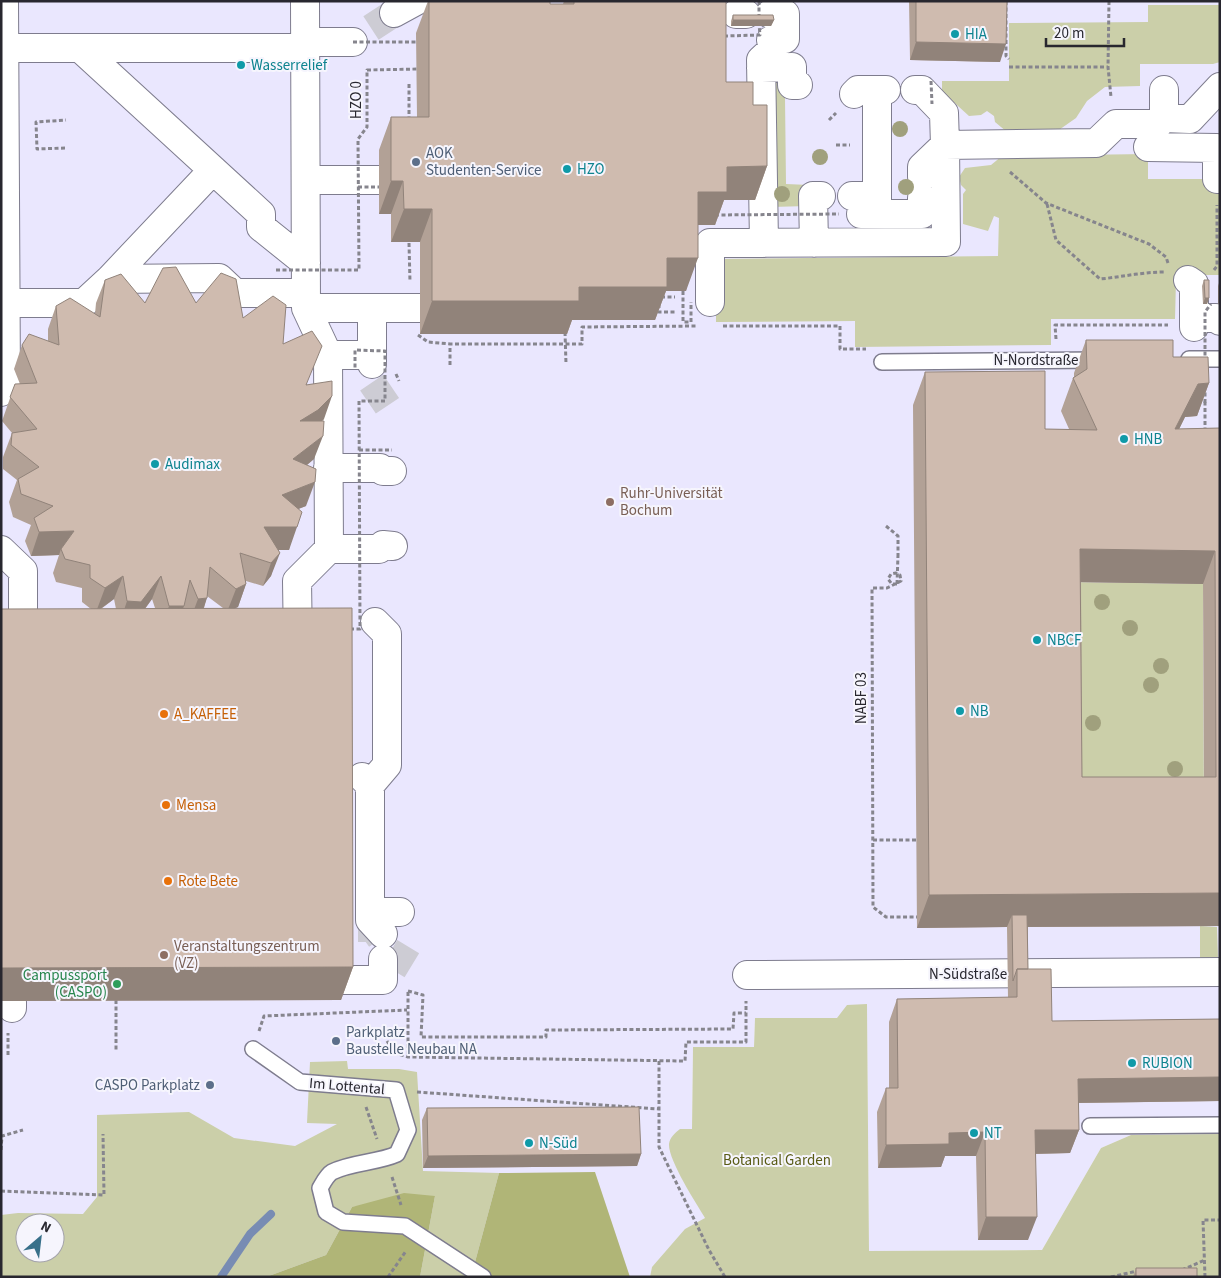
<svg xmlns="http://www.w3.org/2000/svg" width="1221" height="1278" font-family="'Source Sans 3',sans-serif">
<rect width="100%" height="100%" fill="#f6f5fd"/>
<!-- built -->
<path fill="#eae7fe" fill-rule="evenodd" d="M1,1H1220V1134L1131,1135L1101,1148L1042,1250L869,1251L867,1004L837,1018H755L754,1047H693L692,1130L672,1157L705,1218L652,1267L650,1277H1ZM25,1223H55V1253H25Z"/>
<!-- green -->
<path fill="#cbcfa9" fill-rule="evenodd" d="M1148,5H1220V62L1213,64H1140V86L1105,87L1087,101L1076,118L1056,132H1007L995,122L994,116L987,111L981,115L969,116L947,96H942V81H1009V23L1148,22Z
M769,71H789V98H785L786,184L809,185L808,206L771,207Z
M1148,154V179H1220V275H1188L1176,281L1175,319H1051V345L855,347V321L716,322V259L998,256L999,218L994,216L988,231L963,224V194L966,190L961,185L959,177L965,168L991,165L1002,156Z
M1068,582L1203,584L1204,810H1070Z
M1200,926L1217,927L1218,959L1200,960Z
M867,1004L869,1251L1042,1250L1101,1148L1131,1135L1220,1134V1277H650L652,1267L685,1229L705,1218C696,1203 668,1160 669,1144C670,1137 675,1133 680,1129H692L693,1047H754L755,1018H837L847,1005Z
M347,1061L348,1069H399L417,1072L423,1171L499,1173L471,1277H420L435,1196L352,1207L326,1255L266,1277H1V1215L18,1213L83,1214L97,1197V1115L189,1112L234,1138L295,1146L337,1124L307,1123L310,1062ZM25,1223H55V1253H25Z"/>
<!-- forest -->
<path fill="#b0b577" d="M595,1172L630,1277H471L499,1173Z
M404,1193L435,1196L420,1277H266L326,1255L352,1207Z"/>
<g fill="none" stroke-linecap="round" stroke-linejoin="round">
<!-- stream -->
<path stroke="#788cb3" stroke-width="8" d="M221,1277L250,1234L271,1214"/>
<!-- street-tunnel -->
<path stroke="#cdccd4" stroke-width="28" stroke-dasharray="28 14" stroke-linecap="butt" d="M371,28L394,13
M368,402L399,381
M316,928H373L390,952L413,966"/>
<!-- lane casing -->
<g stroke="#7e7c8e" stroke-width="18">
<path id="lane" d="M1189,359H1220
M882,362L1098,360
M253,1049L300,1082L396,1090L408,1130L397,1154C377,1163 352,1162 332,1172C327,1175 323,1183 320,1188L326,1212L343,1222L405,1226L483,1277
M1090,1126L1220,1125"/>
</g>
<!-- street casing -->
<g stroke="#7e7c8e" stroke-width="30">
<path id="street" d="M394,13L416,1
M736,14H746
M770,14H785V39L771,40
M305,42H353
M1,48H305
M80,48L261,214V227L306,263
M761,68L792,67V85H798
M915,90H922L944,113L945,145L922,167V177
M854,94L858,90H877
M1164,118V90
M1148,147L1217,148V179
M306,180H388
M852,196H877
M861,214H922V198
M877,214V90H886
M764,243L761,60L776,46
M814,243L813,196H821
M110,279L219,278L235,293H306
M1188,280L1194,284V327
M710,302V243L946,242L945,145L1096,143L1116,124H1158L1164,118L1190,119L1220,87
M5,303H84L110,279L213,170
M306,308H372
M1194,318H1216L1220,321
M328,355H372
M372,364V308H457
M1,392L6,387L4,1
M328,468H380L383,471H392
M329,549H379L383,545L393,546
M1,550L23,571V646
M298,646L297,581L329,549L328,355L306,308L305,1
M362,777L370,785V920L383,934
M370,785L387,765V634L375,622
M370,912H400
M325,967L326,980H383V959
M747,975L1220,972
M1,1002H12V1008"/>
</g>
<!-- path -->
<path stroke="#86858d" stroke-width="3" stroke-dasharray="4 2.5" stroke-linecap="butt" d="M1006,1V56L1009,59
M1109,1L1108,67L1111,97
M1009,67H1108
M409,84V119
M829,120L836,113
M836,145H850
M65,148L37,149L36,122L66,120
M1010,172L1046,203L1149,244L1166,257L1168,263
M1047,204L1056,240L1100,279C1122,277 1142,272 1164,272
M409,243L410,282
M1214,270L1217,266V205
M661,297H675
M659,304V312H675
M723,326H840V349H866
M565,332L566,364
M418,335L428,342L450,344
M1056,339L1055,325H1168
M450,365V344H582V327L697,326
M396,374L399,381
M1197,403H1205V432
M886,526L898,536V555
M897,584H892L888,579L891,574L896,573L900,575L901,581L887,588H872L873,907L886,917H920
M873,840H916
M408,991L423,995L421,1037H546V1030L733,1029L734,1013H746
M408,992V1057
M116,1000V1050
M259,1031L264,1016L407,1010
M387,1041L395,1053L408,1057L685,1061L686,1042H746V1001
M8,1055V1033
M659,1061V1147L709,1250L725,1277
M417,1092L659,1109
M366,1107L377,1139
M1,1150L2,1136L23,1130
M392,1177L401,1205
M1,1191L104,1195L103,1134
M1182,1270L1205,1260
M388,1277L406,1251
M1111,1277L1137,1271
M1205,1277L1203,1220H1220"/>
<!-- lane -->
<use href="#lane" stroke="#fff" stroke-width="15"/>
<!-- street -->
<use href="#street" stroke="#fff" stroke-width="28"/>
<!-- path-bridge -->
<path stroke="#86858d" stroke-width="3" stroke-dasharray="4 2.5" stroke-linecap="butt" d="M759,1V18
M724,36L760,35L759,24
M353,42H416
M931,81L932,104
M358,187H379
M715,215L839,214
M276,270H359L358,139L367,127V70L419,69
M683,291V322H691V302
M1205,362V312L1211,304
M1205,403V390
M359,450H392
M897,584L898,555
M350,629H360L359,401H385V351L355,350V370"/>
</g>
<!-- trees -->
<g fill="#a0a07d">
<circle cx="900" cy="129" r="8"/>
<circle cx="820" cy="157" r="8"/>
<circle cx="906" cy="187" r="8"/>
<circle cx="782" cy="194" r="8"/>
<circle cx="1102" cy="602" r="8"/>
<circle cx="1130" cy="628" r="8"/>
<circle cx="1161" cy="666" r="8"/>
<circle cx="1151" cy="685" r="8"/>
<circle cx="1093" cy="723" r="8"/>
<circle cx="1175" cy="769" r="8"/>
</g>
<!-- wall -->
<path fill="#b2a196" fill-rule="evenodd" d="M428,1H550V4H563L564,1H726V82L753,105L767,166L755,200H724L715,225H698L686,291H666L655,320H572L567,334H420V242H391V214H379V150L391,117H417L416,33Z
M909,1H1007L1000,62L910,60Z
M733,15L774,20L771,26H731V21Z
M105,280L145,303H196L243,318L283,344L307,385L324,419L322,421L314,459L307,465L306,506L298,509L289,550H278L271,576L263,586L246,581V584L238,607L235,608L353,967L341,1000L1,1001V609H91L82,602V588L56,582L53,573L59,555L31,556L25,541L31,525L13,517L9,502L17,480L3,469V457L12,433L2,421L15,384H20L14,369L22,345L48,341V329L56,306L95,314L96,303ZM207,596L223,608H204ZM114,599L116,609H101ZM152,599L155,608L145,609Z
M1204,280L1209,298L1207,304H1203L1202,286Z
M1220,280V304H1218V286Z
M1086,340L1173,357L1209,383L1197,416L1185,417L1179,429L1220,428V926L1028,927V969L1052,1021L1220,1019V1101L1078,1103L1079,1130L1070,1153L1036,1154L1028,1240H978L976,1156H945L941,1167L878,1168L877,1112L886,1088H889V1022L897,999L1008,998L1007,927L917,928L913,405L925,372L1045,429H1069L1061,411L1073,378L1074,377V373ZM1081,582L1203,584L1204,777H1082Z
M427,1108L641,1154L637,1166L423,1168L422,1120Z
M1136,1268L1197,1277H1133Z"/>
<!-- shaded-wall -->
<path fill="#91837a" d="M733,20H774L771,26H731Z
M916,42L1006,44L1000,62L910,60Z
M767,166L755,200H724L715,225H686L698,192L727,167Z
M391,181H403L391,214H379Z
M404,209H432L420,242H391Z
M667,258H698L686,291H666L655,320H572L567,334H420L432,301L579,287Z
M1205,298H1209L1207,304H1203Z
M1209,383L1197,416L1185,417L1163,462L1175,429L1198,384Z
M332,396L324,419L310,433L300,421Z
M323,436L314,459L285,483L293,459Z
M315,482L306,506L273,519L282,495Z
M264,527H297L289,550H255Z
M74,531L61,549L59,555L31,556L39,532Z
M1080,549L1215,551L1203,584L1068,582Z
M280,553L271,576L263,586L271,563Z
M123,576L114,599L96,612L105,588Z
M161,576L152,599L132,626L119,625L127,601Z
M246,584L238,607L227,612L236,589Z
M207,598L199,622L189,623L198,599Z
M169,606H184L175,630H161Z
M1220,893V926L1012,927V915L1007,927L917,928L929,895Z
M353,967L341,1000L1,1001V968Z
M1220,1077V1101L1070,1103L1078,1079Z
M1035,1130H1079L1070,1153L1027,1154Z
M985,1132L976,1156H945L941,1167L878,1168L886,1145L949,1133Z
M641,1154L637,1166L423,1168L428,1156Z
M986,1217H1037L1028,1240H978Z"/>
<!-- building -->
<path fill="#cfbbaf" stroke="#91837a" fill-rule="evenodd" d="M429,1H550V4H574V1H726V82H753V105H767V166L727,167V192H698V258H667V287H579V301H432V209H404L403,181H391V117H429Z
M916,1H1007L1006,44L916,42Z
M733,15H773L774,20H733Z
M176,267L196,303L221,273L236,279L243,318L273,296L286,305L283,344L312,331L322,346L306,385L332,381V396L318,410L300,421H324L323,436L293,459L316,469L315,482L282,495L302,512L297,527H264L280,553L271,563L240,553L246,584L236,589L210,567L207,598L198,599L190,580L184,606H169L161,576L141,602L127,601L123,576L105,588L90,578V565L65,559L61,549L74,531L39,532L34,518L53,506L21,494L18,479L39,467L11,445L12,433L37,429L10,397L15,384L37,383L22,345L29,334L59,345L56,306L70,298L100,317L105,280L121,274L145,303L163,268Z
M1204,280H1209V298H1205Z
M1086,340H1173V357H1208L1209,383L1198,384L1175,429L1220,428V893L929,895L925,372L1045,371V429L1097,430L1073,378L1087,369ZM1080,549L1215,551L1216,777H1082Z
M352,608L353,967L1,968V609Z
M1012,915H1027L1028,969H1017L1013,981Z
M1017,969H1051L1052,1021L1220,1019V1077L1078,1079L1079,1130H1035L1037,1217H986L985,1132L949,1133V1144L886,1145V1088H898L897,999L1017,997Z
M639,1107L641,1154L428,1156L427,1108Z
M1136,1268H1197V1277H1136Z"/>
<!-- markers -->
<g fill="#0f9aa8" stroke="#f6f5fd" stroke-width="2">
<circle cx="955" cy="34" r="5"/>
<circle cx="241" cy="65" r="5"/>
<circle cx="567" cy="169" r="5"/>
<circle cx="1124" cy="439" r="5"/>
<circle cx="155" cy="464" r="5"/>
<circle cx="1037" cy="640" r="5"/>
<circle cx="960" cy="711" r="5"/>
<circle cx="1132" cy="1063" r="5"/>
<circle cx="974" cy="1133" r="5"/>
<circle cx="529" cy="1143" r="5"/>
</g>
<g fill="#5c6f8a" stroke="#f6f5fd" stroke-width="2">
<circle cx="416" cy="162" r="5"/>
<circle cx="336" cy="1041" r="5"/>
<circle cx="210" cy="1085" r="5"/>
</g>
<g fill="#8d6e63" stroke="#f6f5fd" stroke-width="2">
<circle cx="610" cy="502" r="5"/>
<circle cx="164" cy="955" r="5"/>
</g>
<g fill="#e8710a" stroke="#f6f5fd" stroke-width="2">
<circle cx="164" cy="714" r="5"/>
<circle cx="166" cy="805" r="5"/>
<circle cx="168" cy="881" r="5"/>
</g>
<circle fill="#2e9e5b" stroke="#f6f5fd" stroke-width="2" cx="117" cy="984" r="5"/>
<g text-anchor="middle" stroke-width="4" stroke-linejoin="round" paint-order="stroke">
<!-- culture labels -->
<g font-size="15" fill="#0d838f" stroke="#f6f5fd" text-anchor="start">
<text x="965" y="39">HIA</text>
<text x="251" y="70">Wasserrelief</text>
<text x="577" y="174">HZO</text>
<text x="1134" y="444">HNB</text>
<text x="165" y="469">Audimax</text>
<text x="1047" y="645">NBCF</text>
<text x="970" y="716">NB</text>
<text x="1142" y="1068">RUBION</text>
<text x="984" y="1138">NT</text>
<text x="539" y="1148">N-Süd</text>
</g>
<!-- street labels -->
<g font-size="15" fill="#28272f" stroke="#f6f5fd">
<text transform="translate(356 100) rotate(-90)" y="5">HZO 0</text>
<text x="1036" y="365">N-Nordstraße</text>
<text transform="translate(861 698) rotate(-90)" y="5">NABF 03</text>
<text x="968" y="979">N-Südstraße</text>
<text transform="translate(347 1086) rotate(5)" y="5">Im Lottental</text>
</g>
<!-- service labels -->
<g font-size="15" fill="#4e5e75" stroke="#f6f5fd" text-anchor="start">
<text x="426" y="158">AOK<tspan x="426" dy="17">Studenten-Service</tspan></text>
<text x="346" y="1037">Parkplatz<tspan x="346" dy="17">Baustelle Neubau NA</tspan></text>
<text x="200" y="1090" text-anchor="end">CASPO Parkplatz</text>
</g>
<!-- education labels -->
<g font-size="15" fill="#785e54" stroke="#f6f5fd" text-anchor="start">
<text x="620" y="498">Ruhr-Universität<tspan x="620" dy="17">Bochum</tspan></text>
<text x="174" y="951">Veranstaltungszentrum<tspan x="174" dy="17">(VZ)</tspan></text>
</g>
<!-- food labels -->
<g font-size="15" fill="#c56008" stroke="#f6f5fd" text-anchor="start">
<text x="174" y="719">A_KAFFEE</text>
<text x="176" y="810">Mensa</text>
<text x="178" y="886">Rote Bete</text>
</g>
<!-- leisure labels -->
<g font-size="15" fill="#27864d" stroke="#f6f5fd" text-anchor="end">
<text x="107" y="980">Campussport<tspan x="107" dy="17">(CASPO)</tspan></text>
</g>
<!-- park labels -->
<g font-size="15" fill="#595b15" stroke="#f6f5fd">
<text x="777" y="1165">Botanical Garden</text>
</g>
</g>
<!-- border -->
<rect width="1221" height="1278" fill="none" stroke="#28272f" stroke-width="5"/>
<!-- north arrow -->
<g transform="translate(40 1238) rotate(28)"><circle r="24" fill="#f6f5fd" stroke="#a4a3ab"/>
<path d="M0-4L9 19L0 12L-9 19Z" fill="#38708a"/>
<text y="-8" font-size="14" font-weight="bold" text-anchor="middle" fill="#28272f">N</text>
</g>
<!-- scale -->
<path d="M1046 38v8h78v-8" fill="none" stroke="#28272f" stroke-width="2.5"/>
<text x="1054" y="38" font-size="15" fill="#28272f" stroke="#f6f5fd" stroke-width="4" paint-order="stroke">20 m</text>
</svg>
